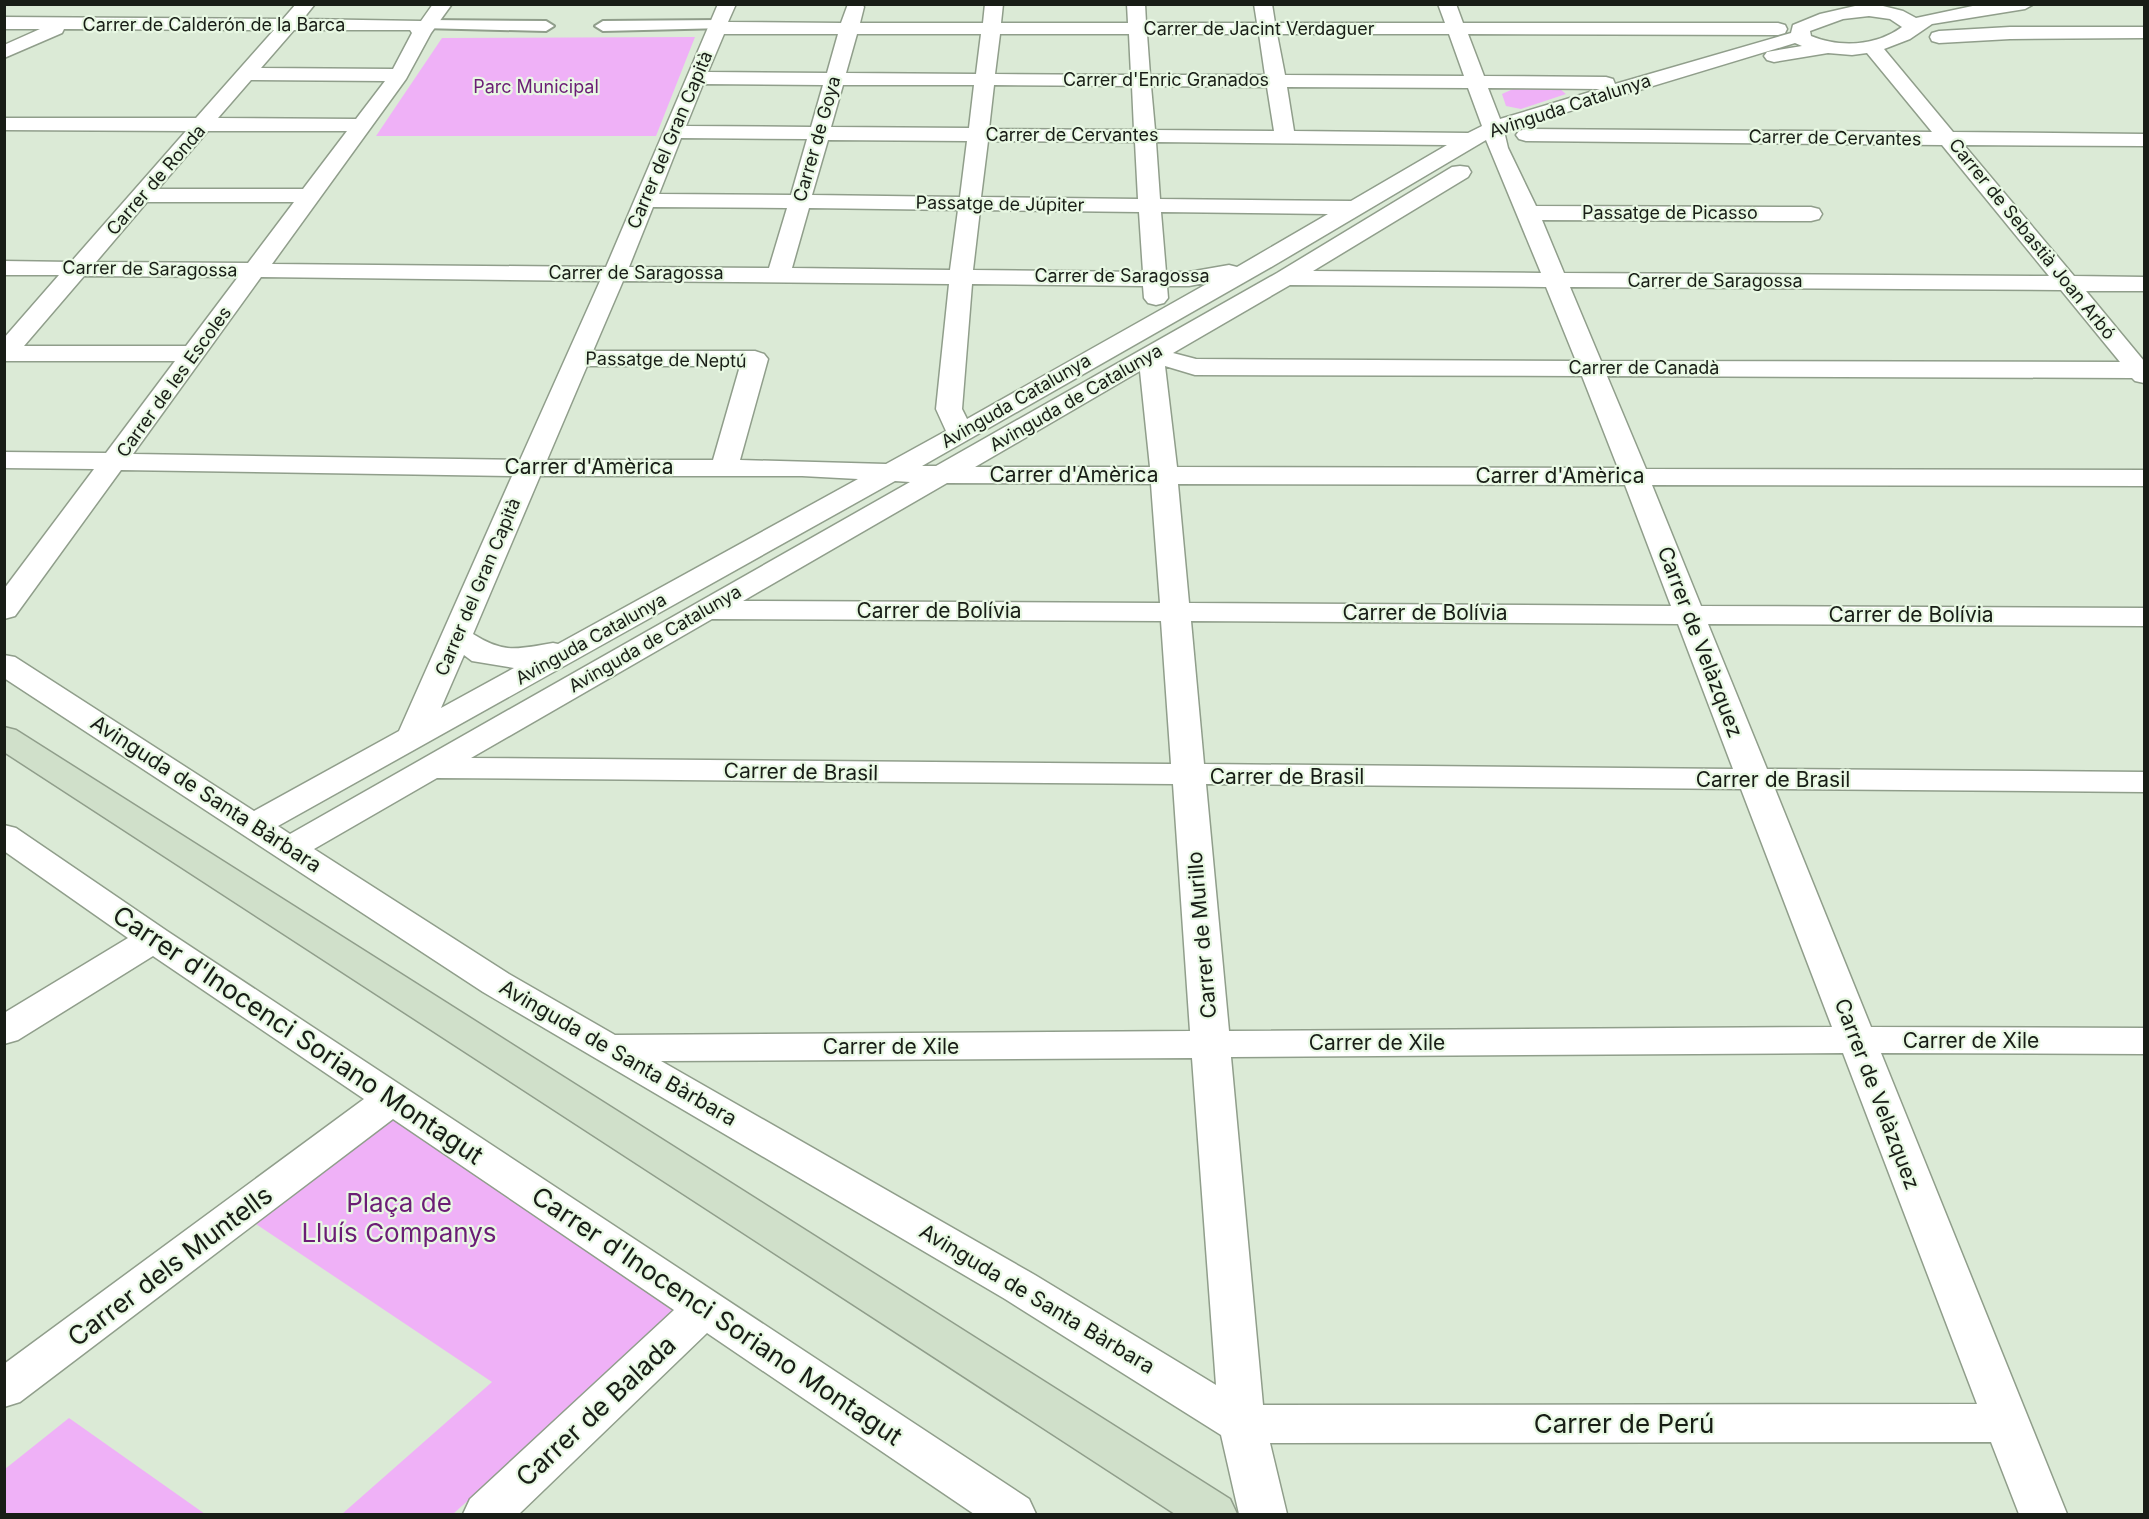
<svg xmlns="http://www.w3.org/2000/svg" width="2149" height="1519" font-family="Inter,sans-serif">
<rect width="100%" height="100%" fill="#dbead6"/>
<!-- green -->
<path fill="#efb1f7" d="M695,37L656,136H376L442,38Z
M1513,89H1560L1566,94L1521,109L1506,106L1502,94Z
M391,1111L684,1306L453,1514H342L492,1382L250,1220Z
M69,1418L205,1514H5V1469Z"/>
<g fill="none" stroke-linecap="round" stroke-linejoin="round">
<!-- lane casing -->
<g stroke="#909e8b" stroke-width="4">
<path id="lane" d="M428,20L546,21L554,26L546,31L422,28L420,25L422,22Z
M719,20L725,22L727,25L725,28L603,31L595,26L603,21Z"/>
</g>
<!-- street casing -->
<g stroke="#909e8b" stroke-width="3">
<path id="street" d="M296,4H315L303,19L421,21L433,4H452L431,33L406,79L272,264L606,267L718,4H736L728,22L841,23L848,4H862L864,7L860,23H983L985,4H1003L1001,23H1128L1127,4H1145L1146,23H1257L1254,4H1272L1275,23H1445L1438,4H1456L1463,23H1778L1785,25L1787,29L1785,33L1778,35L1468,34L1484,76L1606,77L1613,79L1615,84L1791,33L1793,25L1820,14L1855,6H1883L1903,11L1916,18L1982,4H2034L2025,9L1932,24L1910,39L1884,49L1953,132L2144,134V146L1964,145L2074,276L2144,277V291H2086L2144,361V383L2135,381L2132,378L1607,376L1646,469L2144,470V486L1652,485L1701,606L2144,608V626L1708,624L1767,769L2144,772V792L1775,789L1871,1027L2144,1028V1054L1881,1053L2067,1514H2019L1991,1442L1270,1443L1287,1514H1239L1221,1435L1005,1299L483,992L4,678V655L15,657L254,811L399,731L512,476L121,470L15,616L4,619V589L94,469L4,468V452L106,453L175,361H4V338L59,275H4V261L71,262L186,131L4,130V118H196L274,30L64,29L62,33L4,58V45L40,29H4V17L283,19ZM1869,16L1890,19L1902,27C1876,46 1840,48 1811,36L1810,31L1843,19ZM294,30H410L412,33L393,69L261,68ZM724,34H838L827,73L708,72ZM857,34H981L976,74L846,73ZM1000,34H1129L1131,75L995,74ZM1147,34H1259L1265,75H1150ZM1277,34H1449L1464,76L1285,75ZM1795,43L1802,46L1767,52L1764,56L1767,60L1774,62L1828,53L1852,55L1867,53L1932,132L1526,129L1519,131L1516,135L1519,139L1526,141L1942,145L2049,276L1564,273L1542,220L1811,221L1819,219L1822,214L1819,209L1811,207L1536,206L1508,148L1504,131ZM251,80L385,81L356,119L218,118ZM703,84L823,85L811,127L686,126ZM843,85H974L969,128L831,127ZM994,85L1132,86L1134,130L989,129ZM1151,86L1267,87L1274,131L1155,130ZM1287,87L1468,88L1482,126L1468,133L1294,131ZM1488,88L1600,89L1500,119ZM208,131H347L303,189H158ZM681,138L807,139L791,195L659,194ZM828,140L967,141L960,197L812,195ZM1486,140L1541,273L1313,271L1468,177L1471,172L1468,167L1460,166L1452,167L1277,273L936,466H922L1273,266ZM988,141L1135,142L1138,199L981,197ZM1156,142L1447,145L1351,201L1160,199ZM147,202H294L248,263L96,262ZM653,207L787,208L769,268L629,267ZM809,208L958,210L950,270L792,268ZM980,210L1139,212L1143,272L973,270ZM1161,212L1328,214L1237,267L1229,265L1189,272H1166ZM84,276L238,277L186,346H24ZM261,277L600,281L520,460L133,454ZM623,281L949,284L936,409L946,431L886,464L740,460L768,359L764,354L755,351H593ZM1210,282L967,419L962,409L972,284L1143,286L1144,298L1148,303L1156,305L1164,303L1168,298L1167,286H1189ZM1290,285L1546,287L1576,361L1196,359L1173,353ZM1570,287L2061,290L2120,362L1601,361ZM587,366H740L713,460H547ZM1165,366L1195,375L1582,376L1618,468L1177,467ZM1140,371L1150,467H975ZM540,476H802L858,479L558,644L553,643C517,649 505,654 473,634ZM895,481L910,482L290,834L278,826ZM947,483L1151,484L1160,603L743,601ZM1178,484L1625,485L1671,606L1189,603ZM712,619L1161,621L1171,764L471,758ZM1191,621L1678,624L1733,769L1204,764ZM464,655L472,661L514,668L441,708ZM437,778L1173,784L1190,1031L615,1035L509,974L314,849ZM1206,784L1741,789L1832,1027L1229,1031ZM1843,1053L1977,1404L1263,1405L1231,1057ZM1192,1058L1216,1385L1035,1275L661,1061Z
M2010,27H2144V38L2010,39L1939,43L1932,41L1930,37L1932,33L1939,31Z
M4,825L16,828L167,931L1029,1499L1036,1514H974L707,1333L519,1514H463L470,1499L674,1310L393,1119L20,1402L4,1407V1364L364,1099L153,956L18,1040L4,1044V1013L128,938L4,851Z"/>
</g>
<!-- secondary casing -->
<g stroke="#909e8b" stroke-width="3">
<path id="secondary" d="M4,727L16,730L1230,1499L1237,1514H1175L4,752Z"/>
</g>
<!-- lane -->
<use href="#lane" fill="#fff" fill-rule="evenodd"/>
<!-- street -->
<use href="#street" fill="#fff" fill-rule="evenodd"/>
<!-- secondary -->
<use href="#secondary" fill="#d0e0ca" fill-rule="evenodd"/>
</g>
<g text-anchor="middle" stroke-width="4.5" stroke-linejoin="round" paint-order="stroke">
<!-- far-street labels -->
<g font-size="18" fill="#181d16" stroke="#e8f8e3">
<text x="214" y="31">Carrer de Calderón de la Barca</text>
<text x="1259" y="35">Carrer de Jacint Verdaguer</text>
<text x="1166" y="86">Carrer d'Enric Granados</text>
<text transform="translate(1570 106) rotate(-18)" y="6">Avinguda Catalunya</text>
<text x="1072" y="141">Carrer de Cervantes</text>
<text transform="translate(1835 138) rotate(1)" y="6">Carrer de Cervantes</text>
<text transform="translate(817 139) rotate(-74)" y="6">Carrer de Goya</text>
<text transform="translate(670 140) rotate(-67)" y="6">Carrer del Gran Capità</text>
<text transform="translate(156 180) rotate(-49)" y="6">Carrer de Ronda</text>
<text transform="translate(1000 204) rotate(1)" y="6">Passatge de Júpiter</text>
<text x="1670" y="219">Passatge de Picasso</text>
<text transform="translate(2032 239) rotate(51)" y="6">Carrer de Sebastià Joan Arbó</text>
<text transform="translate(150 269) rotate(1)" y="6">Carrer de Saragossa</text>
<text x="636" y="279">Carrer de Saragossa</text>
<text x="1122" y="282">Carrer de Saragossa</text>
<text x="1715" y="287">Carrer de Saragossa</text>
<text transform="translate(666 360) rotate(1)" y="6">Passatge de Neptú</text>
<text x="1644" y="374">Carrer de Canadà</text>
<text transform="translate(174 382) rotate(-54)" y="6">Carrer de les Escoles</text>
<text transform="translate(1076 398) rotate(-30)" y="6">Avinguda de Catalunya</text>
<text transform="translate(1016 401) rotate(-30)" y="6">Avinguda Catalunya</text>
<text transform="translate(478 587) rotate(-67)" y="6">Carrer del Gran Capità</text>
<text transform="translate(591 639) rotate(-29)" y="6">Avinguda Catalunya</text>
<text transform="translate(655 639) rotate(-30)" y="6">Avinguda de Catalunya</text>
</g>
<!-- far-park labels -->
<g font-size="18" fill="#6b1d75" stroke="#e8f8e3">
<text x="536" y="93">Parc Municipal</text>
</g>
<!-- street labels -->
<g font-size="21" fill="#181d16" stroke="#e8f8e3">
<text x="589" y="474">Carrer d'Amèrica</text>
<text x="1074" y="482">Carrer d'Amèrica</text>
<text x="1560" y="483">Carrer d'Amèrica</text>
<text x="939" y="618">Carrer de Bolívia</text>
<text x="1425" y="620">Carrer de Bolívia</text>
<text x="1911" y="622">Carrer de Bolívia</text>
<text transform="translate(1700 642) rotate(69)" y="7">Carrer de Velàzquez</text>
<text transform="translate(801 772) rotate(1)" y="7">Carrer de Brasil</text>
<text x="1287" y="784">Carrer de Brasil</text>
<text x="1773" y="787">Carrer de Brasil</text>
<text transform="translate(206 794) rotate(33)" y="7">Avinguda de Santa Bàrbara</text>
<text transform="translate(1202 935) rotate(-95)" y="7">Carrer de Murillo</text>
<text x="1971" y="1048">Carrer de Xile</text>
<text x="1377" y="1050">Carrer de Xile</text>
<text x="891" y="1054">Carrer de Xile</text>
<text transform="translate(618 1053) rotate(30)" y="7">Avinguda de Santa Bàrbara</text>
<text transform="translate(1877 1094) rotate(69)" y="7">Carrer de Velàzquez</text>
<text transform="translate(1037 1299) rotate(31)" y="7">Avinguda de Santa Bàrbara</text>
</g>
<!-- near-street labels -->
<g font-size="26" fill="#181d16" stroke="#e8f8e3">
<text transform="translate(298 1035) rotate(34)" y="9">Carrer d'Inocenci Soriano Montagut</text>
<text transform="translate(170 1266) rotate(-37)" y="9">Carrer dels Muntells</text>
<text transform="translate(717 1316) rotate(34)" y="9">Carrer d'Inocenci Soriano Montagut</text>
<text transform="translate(596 1411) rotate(-43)" y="9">Carrer de Balada</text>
<text x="1624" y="1433">Carrer de Perú</text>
</g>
<!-- near-park labels -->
<g font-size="26" fill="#6b1d75" stroke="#e8f8e3">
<text x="399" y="1212">Plaça de<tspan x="399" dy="30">Lluís Companys</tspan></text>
</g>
</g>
<!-- border -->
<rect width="2149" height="1519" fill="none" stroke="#181d16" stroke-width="12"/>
</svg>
